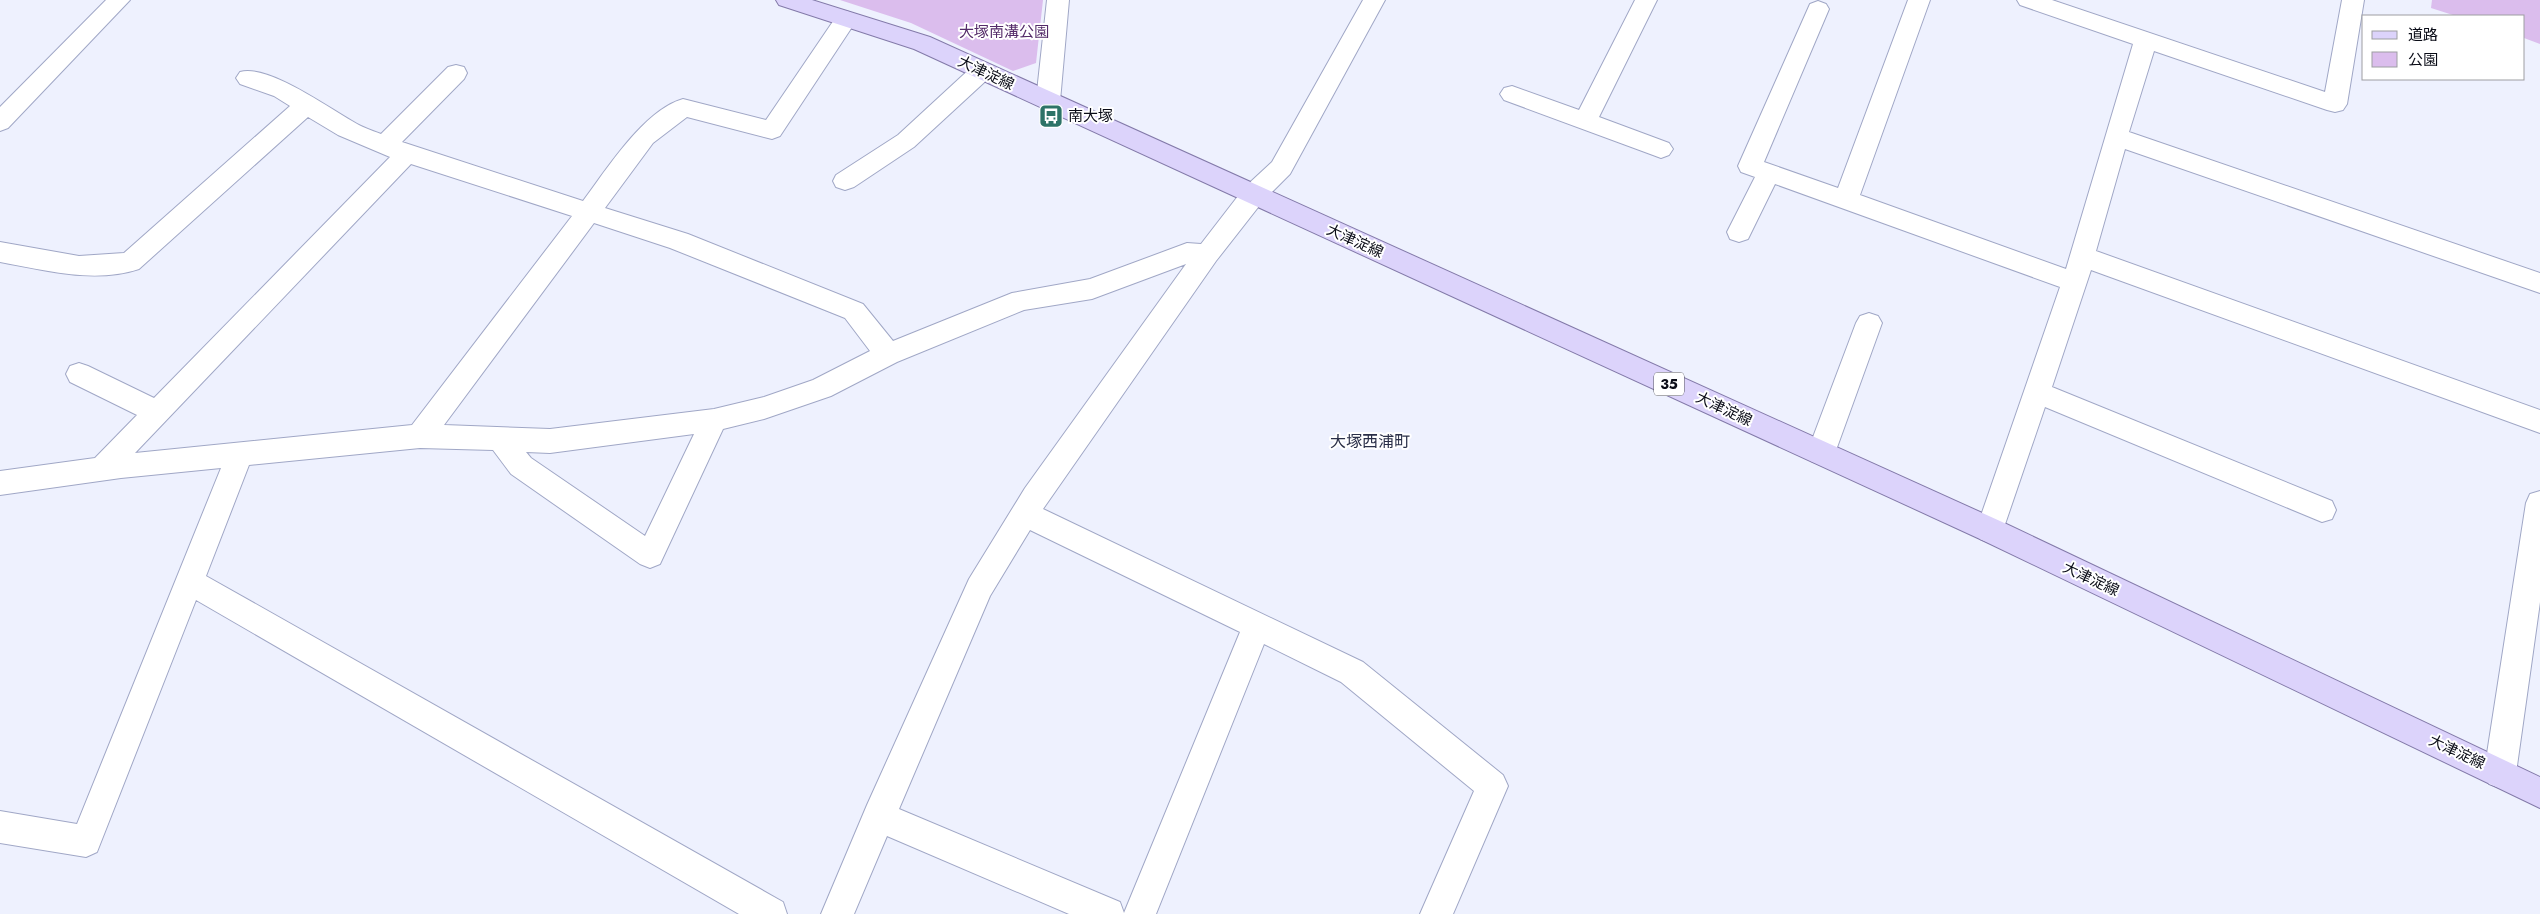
<svg xmlns="http://www.w3.org/2000/svg" width="2540" height="914" font-family="Jost,'Noto Sans JP',sans-serif">
<rect width="100%" height="100%" fill="#eef1fe"/>
<!-- green -->
<path fill="#dbbded" d="M840,0H1043L1036,63L1013,71L911,23Z
M2432,0H2540V44L2524,38V16H2456L2431,8Z"/>
<g fill="none" stroke-linecap="round" stroke-linejoin="round">
<!-- minor casing -->
<g stroke="#a0a7c6" stroke-width="2">
<path id="minor" d="M106,0H130L8,128L0,131V107Z
M1047,0H1069L1060,101L1056,107L1048,109L1040,107L1036,101Z
M1363,0H1385L1290,174L1263,201L1216,261L1043,509L1363,662L1503,775L1508,786L1453,914H1420L1474,791L1341,682L1264,644L1156,914H1069L887,836L854,914H821L867,805L969,579L1025,488L1186,264L1092,299L1024,310L897,362L831,396L764,419L723,429L660,564L650,568L640,564L511,474L493,450L420,448L249,465L206,576L783,902L787,914H739L196,600L97,852L86,857L0,843V811L77,824L221,468L121,478L0,495V471L95,458L137,415L70,382L66,374L70,366L79,363L88,366L154,398L390,157L338,135L308,117L139,269C94,284 45,270 0,262V242L79,256L124,253L290,106L274,96L240,84L236,78L240,72C268,64 327,107 352,121C361,127 371,130 381,134L448,67L456,65L464,67L467,73L464,79L402,142L583,201C607,169 644,110 683,99L766,120L838,14L846,11L854,14L857,19L854,24L780,136L772,139L687,117L653,143L605,208L688,234L863,304L893,341L1012,293L1090,279L1187,243L1201,244L1245,187L1272,162ZM411,164L572,216L412,425L135,453ZM594,223L670,248L845,318L870,351L813,380L764,397L714,409L550,429L444,425ZM694,434L645,536L531,458L526,452L550,453ZM1030,530L1240,632L1124,913L1120,902L899,809L990,596Z
M1635,0H1657L1599,117L1669,143L1673,149L1669,155L1661,158L1653,155L1504,100L1500,94L1504,88L1512,86L1579,110Z
M1908,0H1930L1860,195L2066,269L2133,44L2020,5L2017,0H2052L2325,92L2342,0H2364L2347,104L2343,110L2335,112L2327,110L2154,51L2129,132L2540,273V293L2125,149L2096,251L2540,410V433L2091,270L2052,387L2332,501L2336,510L2332,519L2322,522L2045,407L2000,539L1990,543L1980,539L1976,530L2060,287L1775,184L1748,239L1739,242L1730,239L1727,232L1755,177L1741,172L1738,166L1810,4L1818,1L1826,4L1829,9L1764,162L1838,188Z
M982,63L990,65L993,71L990,77L914,147L854,187L845,190L836,187L833,181L836,175L898,135L974,65Z
M1869,313L1878,316L1882,323L1835,453L1831,461L1821,465L1811,461L1807,453L1856,323L1860,316Z
M2540,491V602L2516,773L2511,784L2500,788L2489,784L2484,773L2526,503L2530,494Z"/>
</g>
<!-- major casing -->
<g stroke="#837aa9" stroke-width="2">
<path id="major" d="M776,0H812L930,37L2000,521L2540,777V808L1980,539L914,49L779,5Z"/>
</g>
<!-- minor -->
<use href="#minor" fill="#fff" fill-rule="evenodd"/>
<!-- major -->
<use href="#major" fill="#dcd3fb" fill-rule="evenodd"/>
</g>
<!-- icons -->
<defs>
<g id="bus-square" transform="scale(1.25)"><rect x="-9" y="-9" width="18" height="18" rx="4" fill="#2d7367" stroke="#fff"/><path d="M-5-6H5V4H4V6H2V4H-2V6H-4V4H-5ZM-3.5-4V0h7V-4ZM-3.5 1.2v1.5H-2V1.2ZM2 1.2v1.5H3.5V1.2Z" fill="#fff"/></g>
</defs>
<g fill-rule="evenodd">
<use href="#bus-square" x="1051" y="116"/>
</g>
<g text-anchor="middle" stroke-width="4" stroke-linejoin="round" paint-order="stroke">
<!-- shield labels -->
<rect fill="#fff" stroke="#54555d" stroke-width="1" x="1654" y="372.5" width="30" height="23" rx="4"/>
<g font-size="14" font-weight="bold" fill="#0a0c17">
<text x="1669" y="389">35</text>
</g>
<!-- park labels -->
<g font-size="15" fill="#542b69" stroke="#fff">
<text x="1004" y="37">大塚南溝公園</text>
</g>
<!-- street labels -->
<g font-size="15" fill="#0a0c17" stroke="#fff">
<text transform="translate(986 73) rotate(25)" y="5">大津淀線</text>
<text transform="translate(1355 241) rotate(24)" y="5">大津淀線</text>
<text transform="translate(1724 409) rotate(25)" y="5">大津淀線</text>
<text transform="translate(2091 579) rotate(25)" y="5">大津淀線</text>
<text transform="translate(2457 752) rotate(25)" y="5">大津淀線</text>
</g>
<!-- poi labels -->
<g font-size="15" fill="#0a0c17" stroke="#fff" text-anchor="start">
<text x="1068" y="121">南大塚</text>
</g>
<!-- neighbourhood labels -->
<g font-size="16" fill="#2a2f48" stroke="#fff">
<text x="1370" y="447">大塚西浦町</text>
</g>
</g>
<!-- legend -->
<rect x="2362" y="15" width="162" height="65" fill="#ffffff" stroke="#9d9ea2"/>
<rect x="2372" y="31" width="25" height="8" fill="#dcd3fb" stroke="#9d9ea2"/>
<text x="2408" y="40" font-size="15" fill="#0a0c17">道路</text>
<rect x="2372" y="52" width="25" height="15" fill="#dbbded" stroke="#9d9ea2"/>
<text x="2408" y="65" font-size="15" fill="#0a0c17">公園</text>
</svg>
